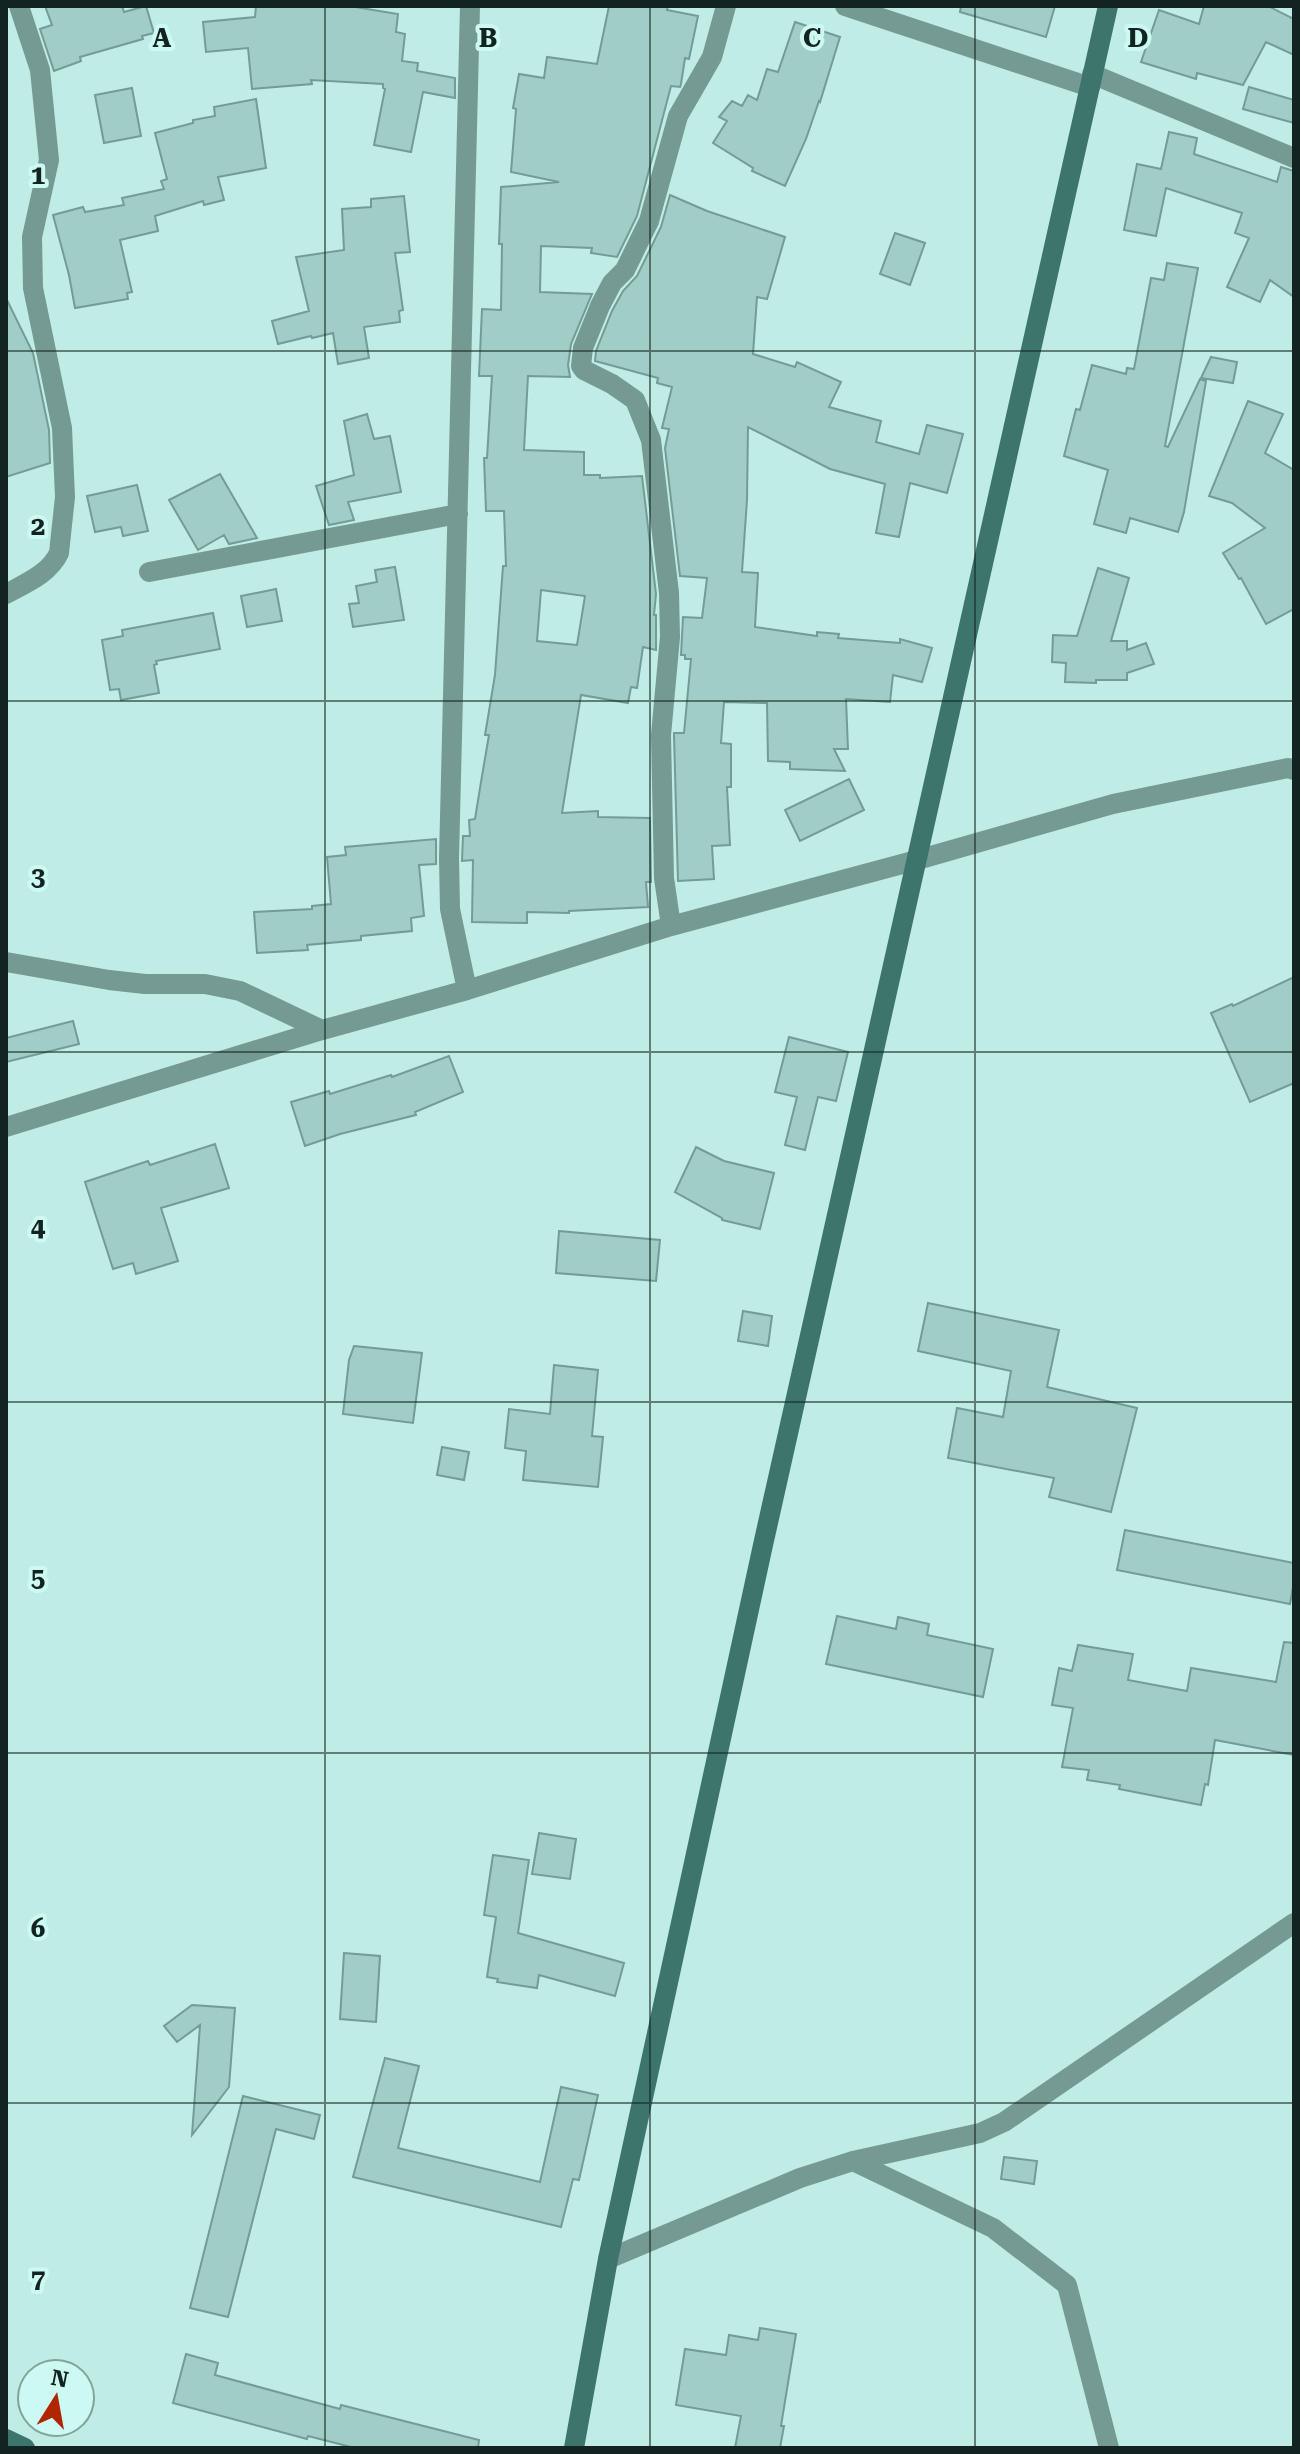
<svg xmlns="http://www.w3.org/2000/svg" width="1300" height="2454" font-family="'Roboto Serif',serif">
<rect width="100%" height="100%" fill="#bfece4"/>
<!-- building -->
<path fill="#a0cdc5" stroke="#729d96" stroke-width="2" fill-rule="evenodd" d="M45,6H122L124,12L146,6L154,33L142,36L143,39L80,57L81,61L54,71L40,29L52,25Z
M256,6H349L398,14L396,32L405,34L402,61L418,63L417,71L455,78V98L423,92L411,152L374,145L385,89L383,88V84L311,80L312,84L252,89L248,48L206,52L203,22L255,17Z
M609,6H668L667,10L698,16L689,59L685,58L681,84L680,87L671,86L637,216L617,257L591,253L592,248L541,246L540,292L592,294L571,344L568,365L570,377L528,376L524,450L584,452V475H600V478L642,476L656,594L654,615H656V650L643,647L637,688L631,687L628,703L581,695L562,813L598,811V817L650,818L651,882H646L648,907L569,911V913L527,912V923L472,922L473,860L462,861L463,836H470L469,820L475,819L482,776L489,735H485L495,675L503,566H506L504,511H486L484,458H487L492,376H479L482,309L501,310L502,244H499L501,187L559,182L511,172L516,109L513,108L519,74L544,78L547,57L597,64ZM541,590L585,596L577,645L537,641Z
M961,6H1055L1046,37L960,12Z
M1204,6H1268L1294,19V55L1266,42L1243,85L1197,73L1196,79L1141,62L1159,10L1199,24Z
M795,22L840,37L820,102L819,101L806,139L785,186L752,171L753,168L713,143L727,121L719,117L732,101L742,106L748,95L757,100L767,69L778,72Z
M1249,87L1294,100V123L1243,109Z
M132,88L141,136L104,143L95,95Z
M256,99L266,168L218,177L224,200L204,205L203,201L155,216L158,231L120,240L132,292L127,293L128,299L75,308L69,275L53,215L83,207L85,212L124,205L122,198L164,189L161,181L167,179L155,133L193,123V120L215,116L214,107Z
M1169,132L1197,138L1194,154L1277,182L1281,167L1294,171V297L1270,280L1260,302L1227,287L1249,238L1235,233L1242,213L1166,188L1156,236L1124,230L1137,164L1161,169Z
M670,195L707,211L785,237L767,299L757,297L753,354L795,367L797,362L841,382L829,407L881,421L876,442L919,454L927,425L963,434L947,493L910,483L899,537L876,533L885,484L830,469L748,427L747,500L742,572L758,573L755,627L817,636V632L839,634L838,638L900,643V639L932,648L922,682L893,675L890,702L846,699L848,749H834L845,771L790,769V762L768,761L767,703L724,702L721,743L731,744V787H727L730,845L712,846L714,879L678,881L674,735V733H684L691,659H685V655H681L683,617L702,618L707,578L680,576L665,448L669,429L662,428L672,387L657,383L658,378L595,361L596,351L612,311L623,291L637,276L661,227Z
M404,196L410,252L395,253L403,310L399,311L400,322L364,327L369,358L338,364L333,333L312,338L311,336L278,344L272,321L309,311L296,257L344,250L342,209L371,207V199Z
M895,233L925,243L910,285L880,274Z
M1167,263L1198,268L1165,446L1168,447L1200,379L1206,381L1184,512L1178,532L1130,518L1126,533L1094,524L1108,470L1064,456L1076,409L1080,410L1092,365L1126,374L1127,368L1134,369L1151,278L1164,280Z
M6,298L33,353L49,430L50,463L6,477Z
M1211,357L1237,362L1233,383L1201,378Z
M1248,401L1283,414L1265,453L1294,470V609L1266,624L1241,578L1239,579L1223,553L1265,528L1232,503L1209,496Z
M367,414L374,439L390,436L401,492L348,502L354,520L329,525L316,486L354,475L344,421Z
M220,474L257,538L229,544L224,535L198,550L169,500Z
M137,485L148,531L123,536L121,527L95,532L87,496Z
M395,567L404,620L353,627L349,604L359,603L356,586L377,582L375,570Z
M1098,568L1129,578L1111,641H1127V650L1146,643L1154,664L1127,673V680H1096V683L1065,682L1066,663L1052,662L1053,635L1077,636Z
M276,589L282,621L247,627L241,596Z
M213,613L220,649L156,661L157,664L154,665L159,693L121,700L119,689L110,690L102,640L123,636L122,630Z
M849,779L864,810L800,841L785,810Z
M436,839V864L419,865L424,916L411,918L412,931L361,936V940L307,945L308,950L257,953L254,912L312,909V906L331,904L327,857L346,855L345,847Z
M1294,977V1083L1250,1102L1211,1013L1232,1004L1233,1006Z
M73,1021L79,1044L6,1062V1038Z
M789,1037L848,1052L836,1101L818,1097L805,1150L785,1145L797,1097L775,1092Z
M449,1056L463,1092L415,1112L416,1115L340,1134L305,1146L291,1102L329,1091L330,1094L391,1075L392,1077Z
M215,1144L229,1188L161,1208L178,1261L136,1274L133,1263L113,1269L85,1182L148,1161L150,1165Z
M696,1147L724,1161L774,1173L760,1229L722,1220V1218L675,1192Z
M559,1231L660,1240L656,1281L556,1273Z
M928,1303L1059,1330L1047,1387L1137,1408L1111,1512L1049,1497L1054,1478L948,1458L957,1408L1003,1417L1011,1371L918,1351Z
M743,1311L772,1316L768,1346L738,1341Z
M354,1346L422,1353L413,1423L343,1414L349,1360Z
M554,1365L598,1370L592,1436L603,1437L598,1487L523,1480L526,1451L505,1448L509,1409L550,1414Z
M442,1447L469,1452L464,1480L437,1475Z
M1125,1530L1294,1563V1581L1290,1604L1117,1570Z
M837,1616L896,1629L898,1617L929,1624L927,1635L993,1649L983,1697L826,1664Z
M1284,1642L1294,1643V1755L1215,1740L1208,1785L1205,1784L1201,1805L1119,1789L1120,1785L1087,1780L1089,1770L1062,1767L1073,1708L1052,1705L1059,1668L1072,1671L1078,1645L1133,1654L1128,1680L1187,1691L1191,1668L1276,1682Z
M539,1833L576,1839L570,1879L532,1874Z
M493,1855L529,1860L518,1933L624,1963L615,1996L539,1975L537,1988L497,1982L498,1979L487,1977L496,1917L484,1915Z
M344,1953L380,1956L376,2022L340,2019Z
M192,2005L235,2008L229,2087L192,2135L200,2025L177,2042L164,2026Z
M385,2058L419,2066L398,2148L540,2182L561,2087L598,2095L579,2180L573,2179L561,2227L353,2177Z
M243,2096L320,2115L314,2139L276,2129L228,2317L190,2308Z
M1004,2157L1037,2161L1034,2184L1001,2179Z
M760,2328L796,2334L781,2426H784L780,2448H735L741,2416L676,2405L685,2349L726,2355L729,2335L758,2340Z
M186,2354L218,2363L215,2375L340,2409L341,2405L479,2440L478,2448H355L308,2436L307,2439L173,2403Z"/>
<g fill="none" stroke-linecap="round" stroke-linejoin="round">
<!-- street -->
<path stroke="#759993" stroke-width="20" d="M845,6L1090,87
M1092,74L1294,158
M149,572L458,514
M6,594C26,583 49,574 59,553L65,497L62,428L33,288L32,237L49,160L40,70L19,6
M671,926L664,878L661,735L670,637L669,593L651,440L635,400L612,384L584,370L581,366L583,348L600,306L612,283L625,270L649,221L678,116L712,57L726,6
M6,962L109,980L145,984H205L240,991L322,1030
M467,990L450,909L449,858L470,6
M6,1127L322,1030L467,990L671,926L917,860L1113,804L1288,768L1294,770
M853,2161L993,2228L1067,2285L1109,2448
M608,2259L800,2178L853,2161L980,2133L1004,2122L1294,1923"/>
<!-- secondary -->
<path stroke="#3d756d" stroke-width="20" d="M6,2439L25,2448
M574,2448L608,2259L763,1545L1108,6"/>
</g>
<!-- grid -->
<path fill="none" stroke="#122321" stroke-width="2" stroke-opacity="0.55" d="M325,6V2448M650,6V2448M975,6V2448M6,351H1294M6,701H1294M6,1052H1294M6,1402H1294M6,1753H1294M6,2103H1294"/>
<g font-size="26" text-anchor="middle" font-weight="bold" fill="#122321" stroke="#ccf9f1" stroke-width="8" stroke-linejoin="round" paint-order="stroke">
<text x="162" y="47">A</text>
<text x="488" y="47">B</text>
<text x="812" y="47">C</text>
<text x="1138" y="47">D</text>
<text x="38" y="184">1</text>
<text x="38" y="535">2</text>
<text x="38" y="886">3</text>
<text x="38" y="1236">4</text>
<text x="38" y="1587">5</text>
<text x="38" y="1937">6</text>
<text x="38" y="2288">7</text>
</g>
<!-- border -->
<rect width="1300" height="2454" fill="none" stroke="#122321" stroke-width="16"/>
<!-- north arrow -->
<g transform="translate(56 2398) rotate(11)"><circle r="38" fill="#ccf9f1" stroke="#82a39e" stroke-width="2"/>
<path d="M0-6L14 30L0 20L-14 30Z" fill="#b12501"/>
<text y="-12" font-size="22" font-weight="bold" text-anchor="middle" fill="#122321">N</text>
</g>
</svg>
